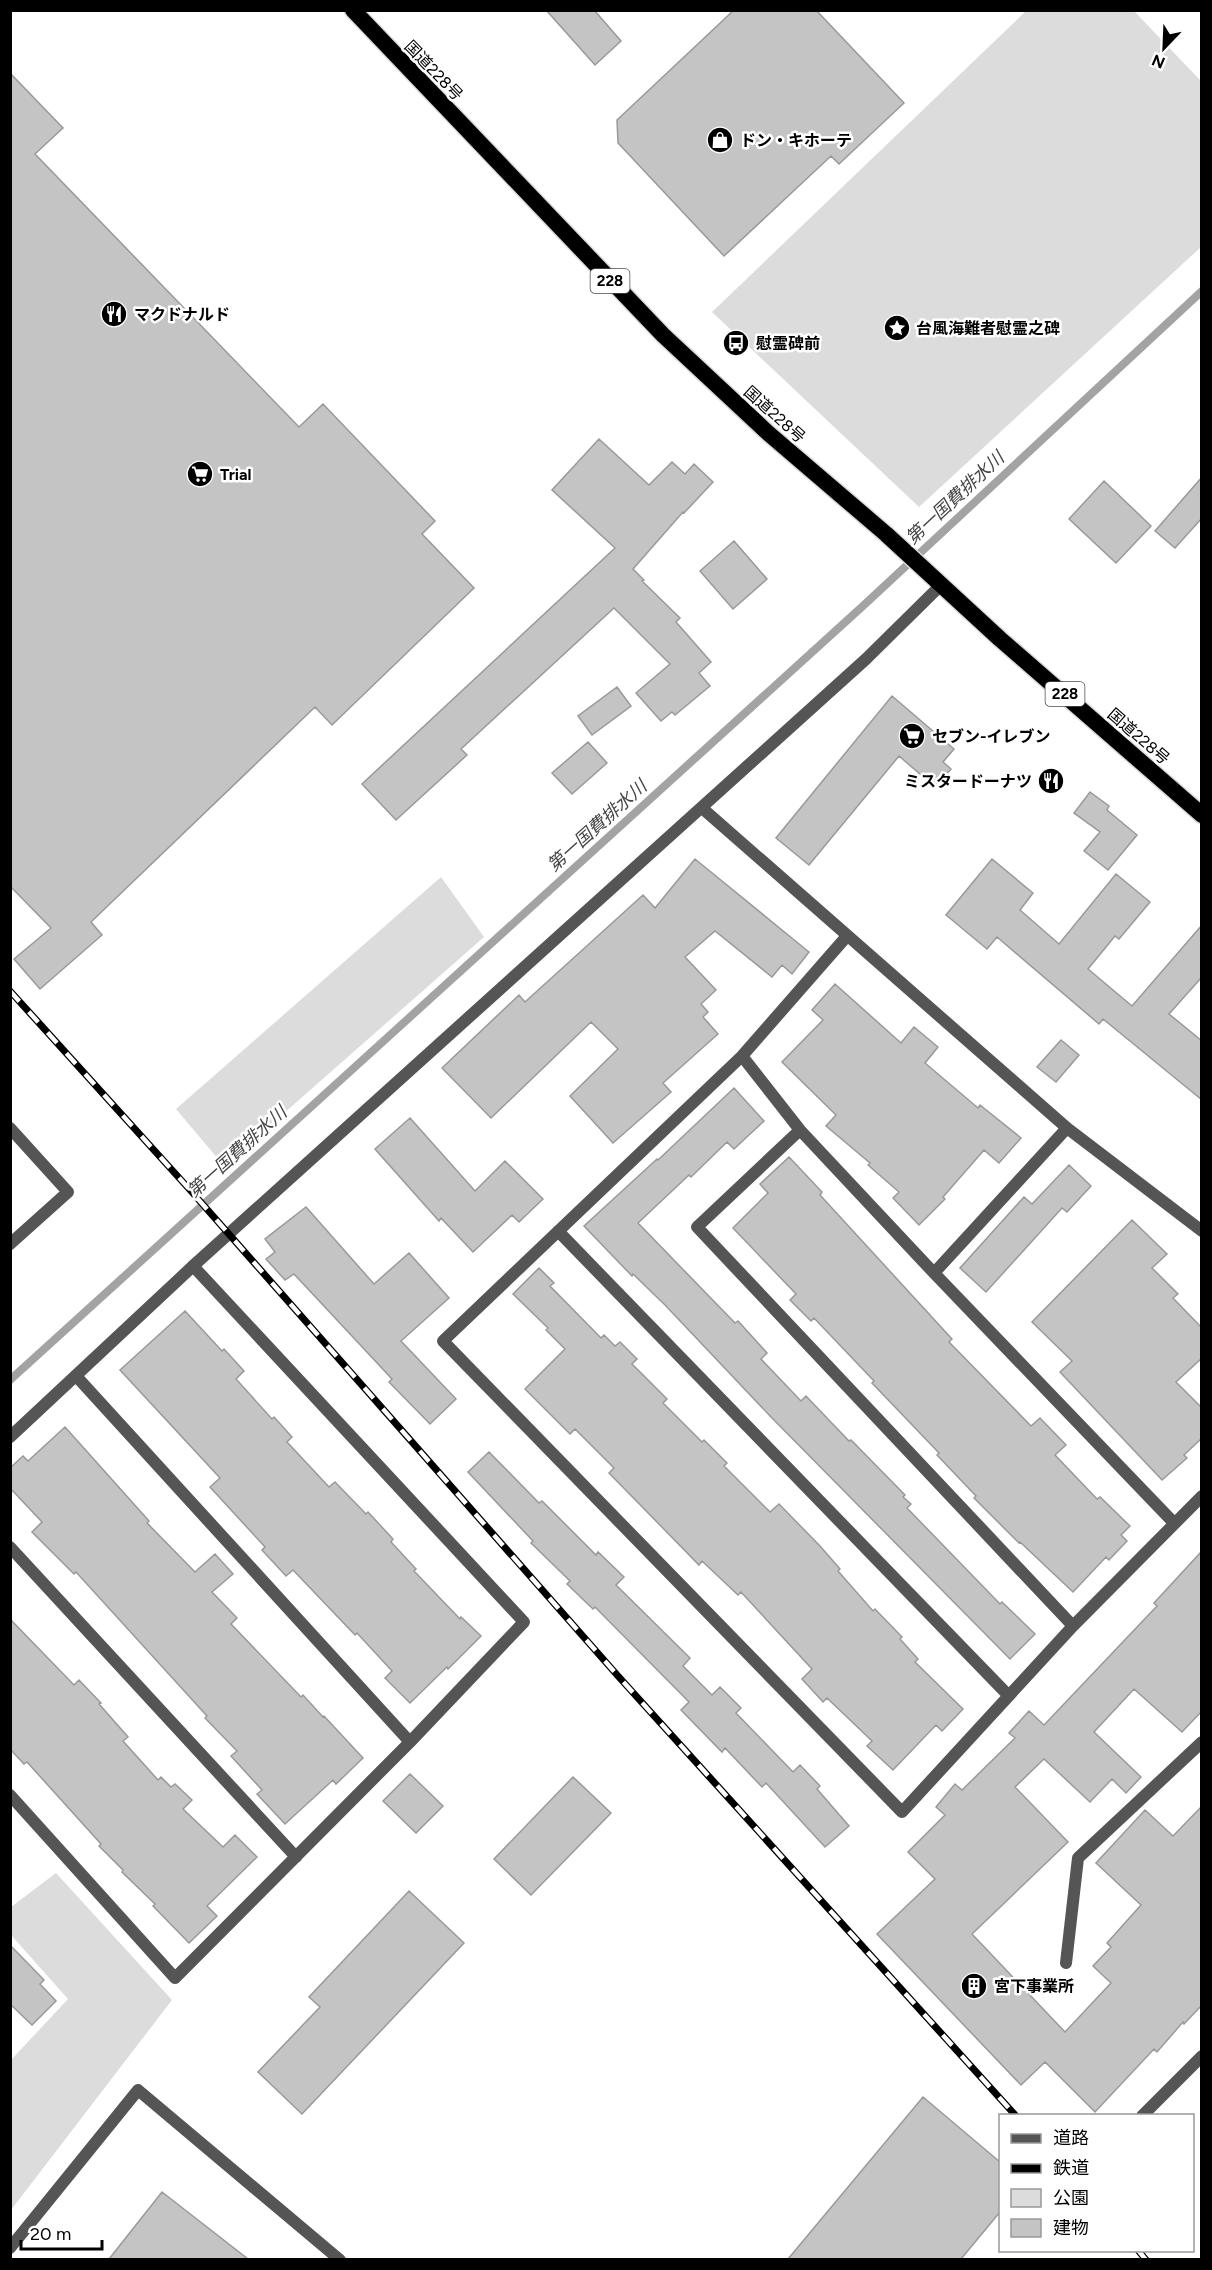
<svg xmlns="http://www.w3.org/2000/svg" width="1212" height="2270" font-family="Figtree,'Noto Sans JP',sans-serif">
<rect width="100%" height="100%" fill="#fff"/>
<!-- green -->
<path fill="#dcdcdc" d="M1026,11H1134L1201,81V247L919,507L712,312Z
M441,877L484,937L224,1166L176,1109Z
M56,1873L172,2000L11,2210V2060L68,1999L11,1935V1907Z"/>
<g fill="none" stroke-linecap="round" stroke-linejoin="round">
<!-- stream -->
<path stroke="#a3a3a3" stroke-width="8" d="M10,1380L864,605L1202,291"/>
</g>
<!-- building -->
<path fill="#c4c4c4" stroke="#999" stroke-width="1.5" d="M546,10H594L621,41L595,65Z
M734,10H816L904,103L839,164L831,156L724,256L618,143L617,120Z
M10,73L63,128L35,154L299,427L323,404L435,521L422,534L474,588L332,725L315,707L91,922L102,935L40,989L14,959L51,928L10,886Z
M599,439L649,485L672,462L685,474L694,464L713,482L684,513L683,512L633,569L644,580L642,581L680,618L676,622L711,662L699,673L710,686L675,715L672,712L661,721L636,693L670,664L614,608L461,749L467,755L396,820L362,784L615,548L552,490Z
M1202,477V518L1175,548L1155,531Z
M1104,481L1151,526L1116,563L1069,519Z
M734,541L767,579L733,609L700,571Z
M617,687L631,706L592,735L578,716Z
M892,696L954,749L943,762L951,769L935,787L899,756L809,865L776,838Z
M588,742L607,763L572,794L552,773Z
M1090,792L1109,806L1107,810L1137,835L1108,870L1084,851L1100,832L1074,813Z
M695,859L809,952L792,974L782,965L772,977L715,931L685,957L716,990L701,1004L708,1012L703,1017L718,1034L663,1083L671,1092L613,1143L570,1096L618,1049L591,1022L491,1118L442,1068L519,995L525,1002L643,895L655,908Z
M992,859L1033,893L1020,910L1059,944L1116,874L1150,902L1119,939L1115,936L1088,969L1132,1006L1202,925V977L1169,1014L1202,1041V1100L1103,1019L1099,1024L997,937L987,949L946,915Z
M835,984L901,1043L914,1027L938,1047L925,1063L978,1108L980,1105L1021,1138L999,1163L984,1150L943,1197L945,1199L919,1225L893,1198L899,1192L868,1165L870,1163L826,1126L836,1115L782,1062L823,1020L812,1010Z
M1061,1040L1079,1055L1056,1082L1037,1067Z
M734,1088L764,1121L734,1149L727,1142L691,1177L689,1175L638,1223L735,1323L738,1321L767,1353L761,1359L801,1401L806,1396L849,1441L851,1440L905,1495L903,1497L911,1504L907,1508L1000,1604L1002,1602L1035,1634L1010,1659L771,1417L665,1305L633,1274L632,1276L584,1226L657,1159L658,1160Z
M410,1118L475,1191L505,1161L543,1199L519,1222L512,1215L473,1252L441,1218L439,1221L375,1149Z
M789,1157L822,1192L820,1195L952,1339L949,1342L1031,1426L1040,1418L1066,1445L1055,1455L1097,1499L1100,1497L1130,1526L1121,1535L1127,1541L1109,1560L1106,1557L1073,1592L1020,1542L1019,1543L974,1498L976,1496L937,1455L939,1453L872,1383L874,1381L814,1318L811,1321L790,1300L796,1294L733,1228L768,1193L760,1184Z
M1069,1165L1091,1186L1067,1212L1062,1208L986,1292L960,1268L1024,1197L1032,1204Z
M306,1207L374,1284L409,1253L449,1298L401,1341L456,1399L430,1424L389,1382L392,1379L294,1274L285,1280L266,1259L275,1252L265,1239Z
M1132,1220L1167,1254L1152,1268L1178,1294L1173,1298L1202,1328V1358L1176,1382L1202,1408V1438L1184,1455L1187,1458L1162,1480L1060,1372L1072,1361L1032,1322Z
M539,1268L554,1283L550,1286L601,1338L604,1335L615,1346L620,1342L637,1359L632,1364L667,1399L663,1403L702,1442L704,1440L727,1463L724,1466L770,1512L779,1504L820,1546L840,1569L838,1571L873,1611L875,1609L902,1637L900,1639L918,1659L915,1662L963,1709L942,1731L936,1725L893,1770L867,1746L872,1741L827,1698L823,1702L802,1679L812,1669L741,1592L738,1595L702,1561L699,1565L609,1473L614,1468L575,1429L570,1434L525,1389L565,1349L546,1330L548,1328L513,1294Z
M185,1311L222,1351L224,1349L244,1371L236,1379L272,1419L274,1417L292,1437L287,1442L329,1487L335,1482L366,1514L368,1512L393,1539L391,1542L416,1569L414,1571L460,1619L461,1617L481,1636L448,1669L447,1667L410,1703L385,1678L392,1671L357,1633L355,1635L293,1570L286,1576L262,1550L265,1547L210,1487L220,1478L120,1370Z
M65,1427L149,1521L147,1523L195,1572L215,1554L233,1574L212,1592L237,1618L231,1624L301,1697L303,1695L323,1717L324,1716L363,1758L336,1784L333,1780L285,1824L257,1794L262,1790L231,1756L237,1751L205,1718L207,1716L76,1572L74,1574L32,1532L42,1522L10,1488V1468L23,1456L28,1461Z
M489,1452L539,1503L542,1501L596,1555L598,1552L624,1577L616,1585L690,1658L683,1666L712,1695L720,1687L741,1708L736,1713L793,1772L800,1765L820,1786L817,1789L849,1826L825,1847L766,1783L762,1787L725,1748L722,1752L681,1710L689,1702L595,1607L593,1609L567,1584L570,1581L531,1543L533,1541L468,1472Z
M1202,1551V1711L1182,1732L1134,1689L1094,1732L1141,1777L1126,1793L1112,1779L1090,1802L1044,1759L1015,1787L1068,1842L972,1934L1065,2032L1111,1983L1093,1966L1111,1947L1107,1943L1141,1905L1096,1863L1145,1810L1173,1836L1202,1806V2005L1184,2024L1183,2022L1157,2052L1154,2049L1095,2112L1045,2062L1021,2085L877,1934L935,1879L908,1852L945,1815L936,1807L955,1784L962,1790L1015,1738L1009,1733L1029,1711L1044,1725L1157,1606L1154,1603Z
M10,1619L74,1685L79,1680L101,1703L99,1704L128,1737L123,1741L158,1780L161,1777L171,1787L175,1784L192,1800L183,1809L223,1847L235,1835L257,1857L207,1906L217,1916L189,1943L153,1906L155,1904L122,1872L123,1870L99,1846L101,1844L27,1762L24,1764L10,1749Z
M410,1774L443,1806L416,1833L383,1801Z
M573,1777L611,1813L531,1895L494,1859Z
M409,1891L464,1943L302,2114L258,2072L320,2007L309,1997Z
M10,1945L44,1980L40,1984L56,2001L32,2025L10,2004Z
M923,2097L1000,2162V2212L961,2259H788Z
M162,2192L248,2259H109Z"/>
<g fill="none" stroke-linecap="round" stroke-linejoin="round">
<!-- trunk casing -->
<g stroke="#dbdbdb" stroke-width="19">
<path id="trunk" d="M353,10L663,335L768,433L886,534L1000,639L1202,815"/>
</g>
<!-- minor -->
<path stroke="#555" stroke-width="12" d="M702,808L1067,1128L1202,1231
M847,936L742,1056L443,1341L902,1812L1073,1626L1202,1496
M742,1056L800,1130L934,1273L1174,1523
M10,1128L68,1192L10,1244
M800,1130L697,1227L1073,1626
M558,1231L1009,1696
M934,1273L1067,1128
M77,1377L410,1742
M10,1547L296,1857
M10,1795L175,1978L410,1742L524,1622L193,1266
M1066,1963L1078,1858L1202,1742
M1142,2116L1202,2056
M10,2248L138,2090L340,2260"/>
<!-- tertiary -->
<path stroke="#555" stroke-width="12" d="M10,1437L193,1266L866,659L941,585"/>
<!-- trunk -->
<use href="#trunk" stroke="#000" stroke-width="16"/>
<!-- rail casing -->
<g stroke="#000" stroke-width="7">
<path id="rail" d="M10,991L191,1191L618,1676L1016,2116
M1138,2250L1146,2260"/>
</g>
<!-- rail -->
<use href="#rail" stroke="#fff" stroke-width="4.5" stroke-dasharray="14" stroke-linecap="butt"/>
</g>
<!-- icons -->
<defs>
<g id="shop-disc" transform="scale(1.35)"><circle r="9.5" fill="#000" stroke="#fff"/><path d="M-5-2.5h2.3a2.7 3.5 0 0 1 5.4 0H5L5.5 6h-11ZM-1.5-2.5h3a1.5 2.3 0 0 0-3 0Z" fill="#fff"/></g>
<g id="restaurant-disc" transform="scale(1.35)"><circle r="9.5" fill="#000" stroke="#fff"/><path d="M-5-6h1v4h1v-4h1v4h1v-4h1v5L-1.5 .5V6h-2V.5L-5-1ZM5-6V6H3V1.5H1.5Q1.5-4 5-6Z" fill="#fff"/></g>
<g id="sight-disc" transform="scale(1.35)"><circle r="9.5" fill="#000" stroke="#fff"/><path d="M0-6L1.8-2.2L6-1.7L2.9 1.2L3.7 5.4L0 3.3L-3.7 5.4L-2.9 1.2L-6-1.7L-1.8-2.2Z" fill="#fff"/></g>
<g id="bus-disc" transform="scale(1.35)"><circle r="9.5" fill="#000" stroke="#fff"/><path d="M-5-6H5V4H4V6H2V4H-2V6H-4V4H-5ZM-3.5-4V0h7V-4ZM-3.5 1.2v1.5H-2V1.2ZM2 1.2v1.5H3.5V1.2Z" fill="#fff"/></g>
<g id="supermarket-disc" transform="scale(1.35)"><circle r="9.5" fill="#000" stroke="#fff"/><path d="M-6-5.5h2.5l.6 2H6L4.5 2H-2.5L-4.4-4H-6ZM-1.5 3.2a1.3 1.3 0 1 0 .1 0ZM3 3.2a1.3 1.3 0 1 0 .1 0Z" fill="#fff"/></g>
<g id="building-disc" transform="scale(1.35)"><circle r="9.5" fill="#000" stroke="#fff"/><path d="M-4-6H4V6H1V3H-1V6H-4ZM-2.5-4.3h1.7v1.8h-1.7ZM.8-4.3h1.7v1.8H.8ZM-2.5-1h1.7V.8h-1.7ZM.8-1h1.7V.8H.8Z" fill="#fff"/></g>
</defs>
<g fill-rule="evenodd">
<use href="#shop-disc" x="720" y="140"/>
<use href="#restaurant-disc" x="114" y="314"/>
<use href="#sight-disc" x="897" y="328"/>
<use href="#bus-disc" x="736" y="343"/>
<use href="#supermarket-disc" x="200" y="474"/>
<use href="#supermarket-disc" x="912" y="736"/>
<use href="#restaurant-disc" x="1051" y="781"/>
<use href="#building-disc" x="974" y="1986"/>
</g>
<g text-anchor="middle" stroke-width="5" stroke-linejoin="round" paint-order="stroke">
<!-- shield labels -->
<g fill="#fff" stroke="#4c4c4c" stroke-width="1.5">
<rect x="590.5" y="269" width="39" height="24" rx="4.5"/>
<rect x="1045.5" y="682" width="39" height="24" rx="4.5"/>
</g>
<g font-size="15" font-weight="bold" fill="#000">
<text x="610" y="286">228</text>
<text x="1065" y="699">228</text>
</g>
<!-- street labels -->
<g font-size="16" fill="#000" stroke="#fff">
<text transform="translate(434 70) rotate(46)" y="6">国道228号</text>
<text transform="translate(775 414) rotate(42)" y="6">国道228号</text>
<text transform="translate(1139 736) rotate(41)" y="6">国道228号</text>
</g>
<!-- poi labels -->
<g font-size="16" font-weight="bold" fill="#000" stroke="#fff" text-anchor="start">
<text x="740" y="146">ドン・キホーテ</text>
<text x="134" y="320">マクドナルド</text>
<text x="916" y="334">台風海難者慰霊之碑</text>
<text x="756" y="349">慰霊碑前</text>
<text x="220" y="480">Trial</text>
<text x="932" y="742">セブン-イレブン</text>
<text x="1032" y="787" text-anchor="end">ミスタードーナツ</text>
<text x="994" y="1992">宮下事業所</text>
</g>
<!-- water labels -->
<g font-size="18" font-style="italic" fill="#444" stroke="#fff">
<text transform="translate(955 498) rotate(-43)" y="6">第一国費排水川</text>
<text transform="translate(597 826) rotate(-42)" y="6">第一国費排水川</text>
<text transform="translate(237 1152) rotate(-42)" y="6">第一国費排水川</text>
</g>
</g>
<!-- border -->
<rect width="1212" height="2270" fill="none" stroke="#000000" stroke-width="24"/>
<!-- legend -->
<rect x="999" y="2114" width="195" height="138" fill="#ffffff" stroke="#999999" stroke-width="1.5"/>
<rect x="1011" y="2134" width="30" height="9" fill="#555555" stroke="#999999" stroke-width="1.5"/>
<text x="1053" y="2144" font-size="18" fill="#000000">道路</text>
<rect x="1011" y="2164" width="30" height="9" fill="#000000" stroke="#999999" stroke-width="1.5"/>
<text x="1053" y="2174" font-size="18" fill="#000000">鉄道</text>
<rect x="1011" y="2189" width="30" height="18" fill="#dcdcdc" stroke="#999999" stroke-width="1.5"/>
<text x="1053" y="2204" font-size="18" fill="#000000">公園</text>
<rect x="1011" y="2219" width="30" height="18" fill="#c4c4c4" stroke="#999999" stroke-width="1.5"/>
<text x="1053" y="2234" font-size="18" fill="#000000">建物</text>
<!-- north arrow -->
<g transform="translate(1164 48) rotate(203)" stroke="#ffffff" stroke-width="4.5" paint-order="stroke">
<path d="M0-4.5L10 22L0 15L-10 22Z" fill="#000000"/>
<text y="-9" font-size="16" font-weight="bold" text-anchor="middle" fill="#000000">N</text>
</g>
<!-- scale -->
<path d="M21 2240v9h81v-9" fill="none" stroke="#000000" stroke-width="3"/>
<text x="30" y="2240" font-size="18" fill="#000000" stroke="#ffffff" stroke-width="4.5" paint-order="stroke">20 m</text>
</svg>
